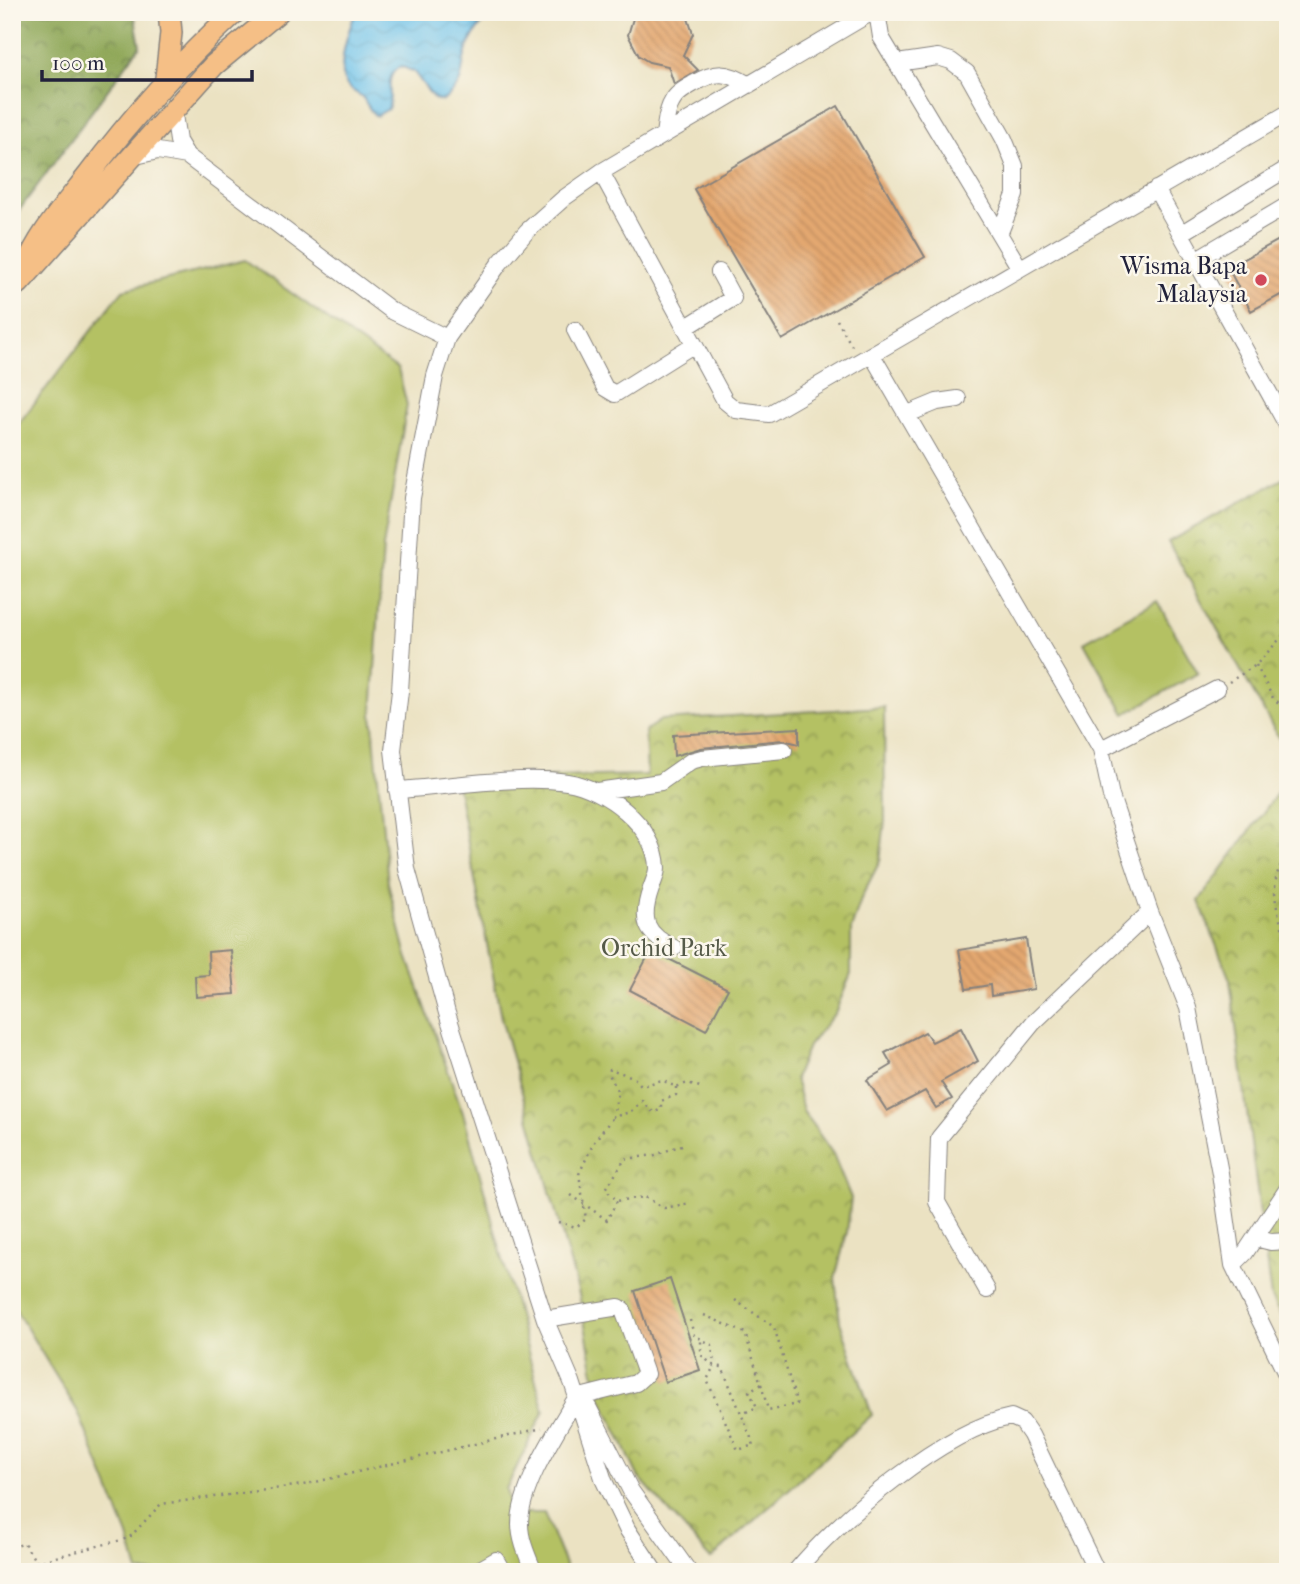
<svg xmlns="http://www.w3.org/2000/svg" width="1300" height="1584" font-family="'IM FELL French Canon',serif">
<defs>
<pattern id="forest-crowns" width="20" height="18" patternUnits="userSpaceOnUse" patternTransform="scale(1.75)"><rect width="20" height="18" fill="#8fa759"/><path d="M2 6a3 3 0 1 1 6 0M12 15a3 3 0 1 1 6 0" fill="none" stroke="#74884b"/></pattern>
<pattern id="park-crowns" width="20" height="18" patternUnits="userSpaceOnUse" patternTransform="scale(1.75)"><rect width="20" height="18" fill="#b4c163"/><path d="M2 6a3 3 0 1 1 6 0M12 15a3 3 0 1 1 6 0" fill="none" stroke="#929c53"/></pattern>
<pattern id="water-waves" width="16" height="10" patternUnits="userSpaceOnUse" patternTransform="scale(1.75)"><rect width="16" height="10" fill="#6ec3eb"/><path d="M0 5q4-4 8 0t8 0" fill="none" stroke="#5fa7ca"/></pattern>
<pattern id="building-back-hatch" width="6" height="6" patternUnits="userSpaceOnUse" patternTransform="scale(1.75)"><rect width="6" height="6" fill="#e3a76f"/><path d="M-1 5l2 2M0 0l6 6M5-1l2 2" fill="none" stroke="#c28f61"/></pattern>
</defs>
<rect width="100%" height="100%" fill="#fbf7ec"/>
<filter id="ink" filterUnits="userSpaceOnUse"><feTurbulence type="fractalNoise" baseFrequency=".0143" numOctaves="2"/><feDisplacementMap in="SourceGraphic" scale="14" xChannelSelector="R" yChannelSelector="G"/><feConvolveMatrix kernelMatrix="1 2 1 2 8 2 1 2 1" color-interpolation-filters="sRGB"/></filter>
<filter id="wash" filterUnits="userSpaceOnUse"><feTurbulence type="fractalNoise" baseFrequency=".00686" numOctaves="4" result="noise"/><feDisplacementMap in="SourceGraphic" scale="28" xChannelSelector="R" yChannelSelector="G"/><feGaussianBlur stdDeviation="1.57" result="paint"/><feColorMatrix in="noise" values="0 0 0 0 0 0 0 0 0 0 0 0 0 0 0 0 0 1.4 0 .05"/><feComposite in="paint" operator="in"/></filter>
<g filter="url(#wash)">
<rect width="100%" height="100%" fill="#ebe2c2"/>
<!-- green -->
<path fill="#b4c163" stroke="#6b724f" stroke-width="2" d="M245,260L398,369L407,405L383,547L372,714L388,883L407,956L464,1116L544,1411L506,1489L511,1513H544L568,1572H138L128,1536L78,1412L12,1304V432L123,290Z
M1157,601L1198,673L1125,714L1084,642Z"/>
<!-- forest -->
<path fill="url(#forest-crowns)" stroke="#58644a" stroke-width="2" d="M12,12H134L140,46L12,220Z"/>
<!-- park -->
<path fill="url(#park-crowns)" stroke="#6b724f" stroke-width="2" d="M1288,476V754L1168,542Z
M884,707L885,821L880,861L862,896L851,930V974L835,1013L808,1046L795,1078L803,1111L833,1154L851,1198L847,1232L835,1278L840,1322L872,1415L711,1559L638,1476L597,1389L579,1294L501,1018L456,779L647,775L645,731L661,720Z
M1288,761V1328L1271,1298L1230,980L1199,901L1278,792Z"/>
<!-- water -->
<path fill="url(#water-waves)" stroke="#487293" stroke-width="2" d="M356,12H490C481,24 472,35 467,49C457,77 470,77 443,101L434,99L414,72L401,66C382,77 394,91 388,109L376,116C369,110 368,105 363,98C360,94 353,92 349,88C334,71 348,31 356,12Z"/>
<g id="blocks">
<!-- building -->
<path fill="url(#building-back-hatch)" d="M635,12H686L693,34L683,55L698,70L674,84L668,66L649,62L639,56L628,35Z
M838,106L925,257L782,340L694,189Z
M1288,235V291L1251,311L1228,268Z
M799,728V744L783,740L701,748L674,756L673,735Z
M1026,939L1034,989L991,996L990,985L966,989L959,950Z
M231,950L235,994L196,997L195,976L209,975L208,952Z
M651,950L728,989L706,1030L630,990Z
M961,1028L978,1061L941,1082L952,1099L936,1108L925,1091L887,1111L867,1080L892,1065L885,1053L925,1032L932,1042Z
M670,1279L700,1370L665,1382L635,1291Z"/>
</g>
</g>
<g filter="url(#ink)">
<use href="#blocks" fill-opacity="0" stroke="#86827e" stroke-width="2"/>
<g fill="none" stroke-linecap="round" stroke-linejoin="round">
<!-- minor casing -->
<g stroke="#86827e" stroke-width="18">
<path id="minor" d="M877,12L881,37L1019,267
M897,63L938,57L951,61L967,73L1004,139L1015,166V195L1000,232
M173,108L178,141L187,156L392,311L447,338
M664,134C666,124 666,111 672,102C676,93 685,89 693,84C715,71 727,71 749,85
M131,157L158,151L187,156
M601,172L725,401L736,410L769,414L1288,113
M1156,189L1288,427
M1182,233L1288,168
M1197,259L1288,205
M685,328L733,298L719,272
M575,330L605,388L615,394L693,345
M872,355L1101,749L1111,796L1150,912L1188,1008L1220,1173L1233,1265L1288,1378
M908,414L937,402L958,399
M1101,749L1217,689
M397,790C448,787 517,775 567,782C605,788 656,826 657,868C657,875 653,882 651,889C640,920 645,934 674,948
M597,791L661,782L691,761L702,758L784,750
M1255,1238L1271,1242L1288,1241
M1233,1265L1245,1253L1288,1188
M987,1290L937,1202L939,1138L1033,1023L1150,912
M588,1407L631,1491L689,1572
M475,1572L496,1560L503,1572
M534,1572C528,1557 520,1540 520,1524C520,1486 557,1431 576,1398L636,1383L646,1374L623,1310L619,1307L545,1319
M655,1572L627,1529L604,1481L572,1382L545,1319L447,1013L407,869L393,750L400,691L412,498L435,376L447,338L499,264L527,231L564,198L601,172L872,12
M795,1572C838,1519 944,1430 1011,1417L1022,1422L1031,1435L1097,1572"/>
</g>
<!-- major casing -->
<g stroke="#86827e" stroke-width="24">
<path id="major" d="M166,78L171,33L169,12
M22,276C37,237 61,210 87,177C132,117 180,63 235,12
M19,283L214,65L278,12"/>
</g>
<!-- path -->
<path stroke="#86827e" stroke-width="2.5" stroke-dasharray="2 5" stroke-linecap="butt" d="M837,320L853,348
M1256,665L1273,698L1288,711
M1229,682L1256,665L1288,630
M1288,853C1269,879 1274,901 1283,930L1288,929
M676,1087V1095L661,1101V1109L654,1113L642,1101L630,1112L613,1117L618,1092L609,1074L610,1069L633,1077L642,1086L662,1080L676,1087L688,1083L703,1088
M682,1145L655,1155L625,1159L606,1189L617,1201L645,1197L664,1208L691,1203
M571,1195L607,1220L617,1201
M558,1222L576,1227L586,1219L579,1174L594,1142L613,1117
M735,1300L774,1327L797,1404L768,1410L761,1384
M704,1315L745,1333L761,1384L749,1391L757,1407L742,1414
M690,1320L694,1335L712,1345L714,1366L722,1367L754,1445L738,1450L707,1380L714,1366L701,1355V1339
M12,1548L24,1543L36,1562L129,1538L161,1504L303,1485L542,1428"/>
<!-- minor -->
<use href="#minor" stroke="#fff" stroke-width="16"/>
<!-- major -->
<use href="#major" stroke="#f5bf86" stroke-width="21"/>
</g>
</g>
<!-- markers -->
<circle fill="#d1495b" stroke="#fbf7ec" stroke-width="2.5" cx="1261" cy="280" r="7"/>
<g text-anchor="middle" stroke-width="5" stroke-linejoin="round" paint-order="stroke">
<!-- poi labels -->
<g font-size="24" fill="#22223b" stroke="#fbf7ec" text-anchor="end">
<text x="1247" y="274">Wisma Bapa<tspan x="1247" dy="28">Malaysia</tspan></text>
</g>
<!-- park labels -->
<g font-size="24" fill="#555a49" stroke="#fbf7ec">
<text x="664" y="956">Orchid Park</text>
</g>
</g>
<!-- margin -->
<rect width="1300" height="1584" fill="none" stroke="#fbf7ec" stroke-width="42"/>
<!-- scale -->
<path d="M42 70v10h210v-10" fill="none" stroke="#22223b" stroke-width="3.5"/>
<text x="52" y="70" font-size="21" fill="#22223b" stroke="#fbf7ec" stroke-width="5" paint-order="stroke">100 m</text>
</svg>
